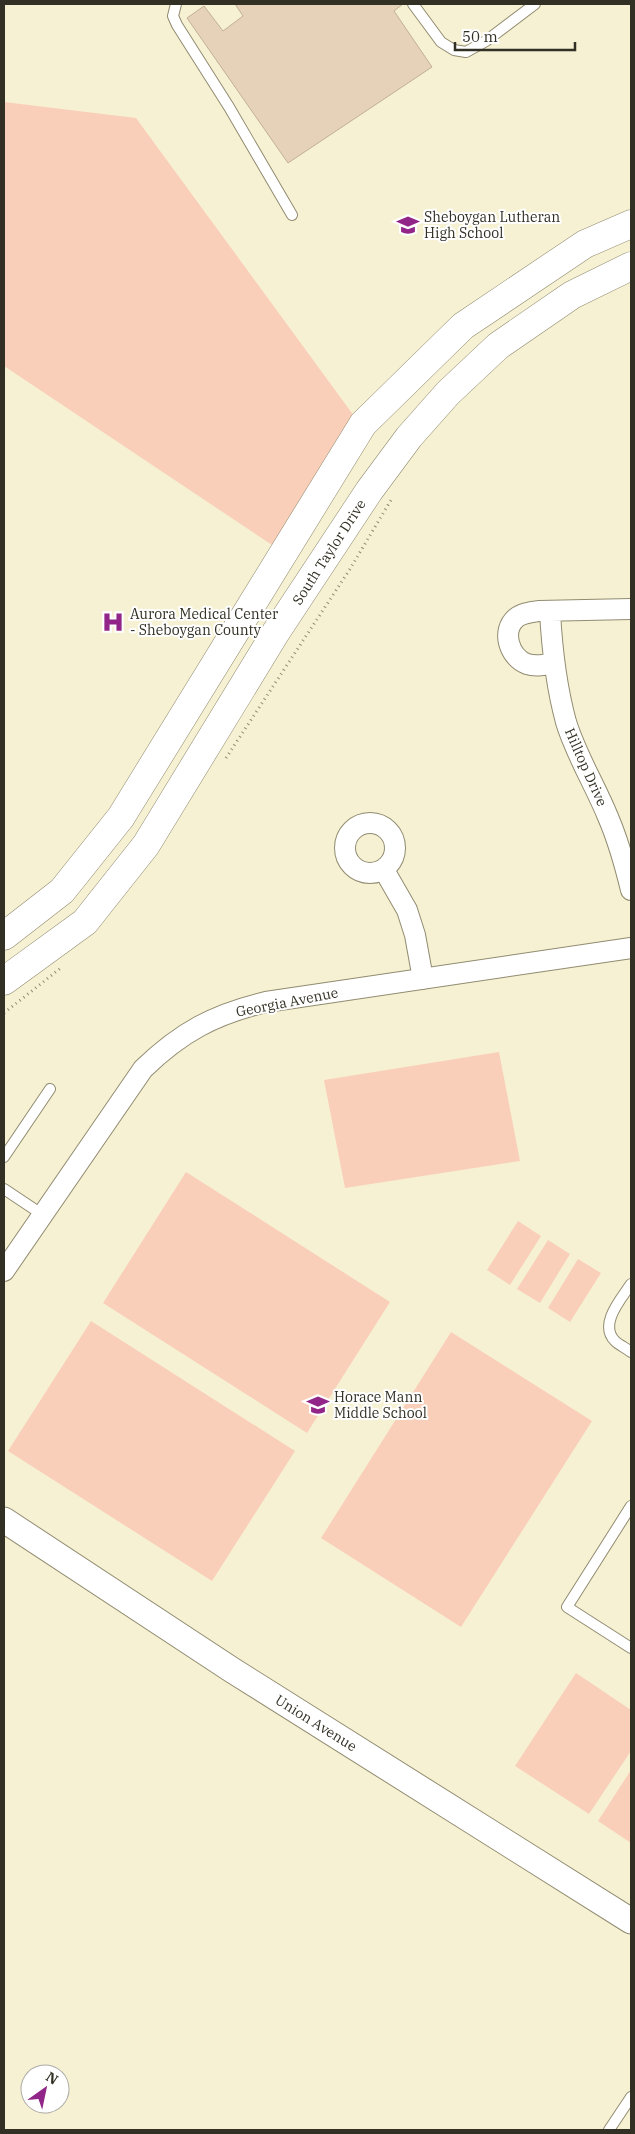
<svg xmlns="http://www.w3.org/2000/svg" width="635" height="2134" font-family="'IBM Plex Serif',serif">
<rect width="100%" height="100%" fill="#f6f1d3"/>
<!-- green -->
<path fill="#facfba" d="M4,102L136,118L357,420L272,545L4,366Z
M499,1052L520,1161L345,1188L324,1080Z
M186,1172L390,1302L307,1433L103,1303Z
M518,1221L541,1236L510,1285L487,1270Z
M548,1240L570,1254L540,1303L517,1289Z
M578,1259L601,1273L570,1322L548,1308Z
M91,1321L295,1451L212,1581L8,1451Z
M451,1332L592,1421L461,1627L321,1538Z
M576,1673L631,1710V1751L589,1814L515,1766Z
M631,1770V1843L598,1821Z"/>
<!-- building -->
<path fill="#e6d2b9" stroke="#c2af96" d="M235,4H403L394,11L432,67L288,163L187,18L204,6L223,31L243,16Z"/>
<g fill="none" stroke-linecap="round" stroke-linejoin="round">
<!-- service casing -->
<g stroke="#918b70" stroke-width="12">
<path id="service" d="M176,4L173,16L177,25L229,107L292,215
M413,4L441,42L454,50L466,52L486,41L535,4
M4,1157L50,1089
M4,1189L43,1215
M631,1284C622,1298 598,1324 615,1341C619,1345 626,1348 631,1352
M631,1506L567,1607L631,1648
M609,2130L631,2097"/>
</g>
<!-- minor casing -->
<g stroke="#918b70" stroke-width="22">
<path id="minor" d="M550,612C552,649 556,685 566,722C576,755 595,785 608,817C618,840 625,865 631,890
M554,663C545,665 536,667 527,664C509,657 501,631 516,618C522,613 531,612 539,611L631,609
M345 848a25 25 0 1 1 50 0a25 25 0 1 1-50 0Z
M384,870L407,910L415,935L423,979
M4,1271L143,1069C181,1032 215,1014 266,1002L631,948"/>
</g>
<!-- tertiary casing -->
<g stroke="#918b70" stroke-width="27">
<path id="tertiary" d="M4,1520L232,1670L631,1921"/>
</g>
<!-- secondary casing -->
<g stroke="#918b70" stroke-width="29">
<path id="secondary" d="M4,936L62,891L121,817L363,424L463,326L585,244L631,224
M4,981L85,922L146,845L276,632L369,491L409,437L448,393L498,346L572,295L631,266"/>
</g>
<!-- path -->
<path stroke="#908c78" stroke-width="3" stroke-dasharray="1 4" stroke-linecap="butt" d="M226,758L350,569L391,500
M4,1013L62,967"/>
<!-- service -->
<use href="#service" stroke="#fff" stroke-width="10"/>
<!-- minor -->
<use href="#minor" stroke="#fff" stroke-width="20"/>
<!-- tertiary -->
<use href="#tertiary" stroke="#fff" stroke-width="25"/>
<!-- secondary -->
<use href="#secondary" stroke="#fff" stroke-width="28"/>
</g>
<!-- icons -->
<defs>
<g id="school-bare" transform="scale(1.725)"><path d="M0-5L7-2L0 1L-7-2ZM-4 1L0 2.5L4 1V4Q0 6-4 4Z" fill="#912588" stroke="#fff" stroke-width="2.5" paint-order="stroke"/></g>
<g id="hospital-bare" transform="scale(1.725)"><path d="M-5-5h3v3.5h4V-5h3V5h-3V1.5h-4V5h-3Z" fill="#912588" stroke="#fff" stroke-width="2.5" paint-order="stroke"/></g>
</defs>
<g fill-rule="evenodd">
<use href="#school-bare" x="408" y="225"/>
<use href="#hospital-bare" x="113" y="622"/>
<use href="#school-bare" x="318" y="1405"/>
</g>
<g text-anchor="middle" stroke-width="4" stroke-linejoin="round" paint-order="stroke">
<!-- poi labels -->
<g font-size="14" fill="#323024" stroke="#fff" text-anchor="start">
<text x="424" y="222">Sheboygan Lutheran<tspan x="424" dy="16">High School</tspan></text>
<text x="130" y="619">Aurora Medical Center<tspan x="130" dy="16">- Sheboygan County</tspan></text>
<text x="334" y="1402">Horace Mann<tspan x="334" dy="16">Middle School</tspan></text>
</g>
<!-- street labels -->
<g font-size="14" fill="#323024" stroke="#fff">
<text transform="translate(329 552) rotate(-57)" y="5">South Taylor Drive</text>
<text transform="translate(586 767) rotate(66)" y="5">Hilltop Drive</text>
<text transform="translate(287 1002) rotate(-11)" y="5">Georgia Avenue</text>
<text transform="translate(316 1723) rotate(32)" y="5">Union Avenue</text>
</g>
</g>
<!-- border -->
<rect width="635" height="2134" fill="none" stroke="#323024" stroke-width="10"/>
<!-- north arrow -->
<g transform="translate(45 2089) rotate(33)"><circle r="24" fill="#ffffff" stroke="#adaca7"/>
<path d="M0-4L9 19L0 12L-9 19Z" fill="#912588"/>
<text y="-8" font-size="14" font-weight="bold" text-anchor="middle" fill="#323024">N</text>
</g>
<!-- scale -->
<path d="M455 42v8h120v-8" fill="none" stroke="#323024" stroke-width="2.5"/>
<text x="462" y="42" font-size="15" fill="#323024" stroke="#ffffff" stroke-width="4" paint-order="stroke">50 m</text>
</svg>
